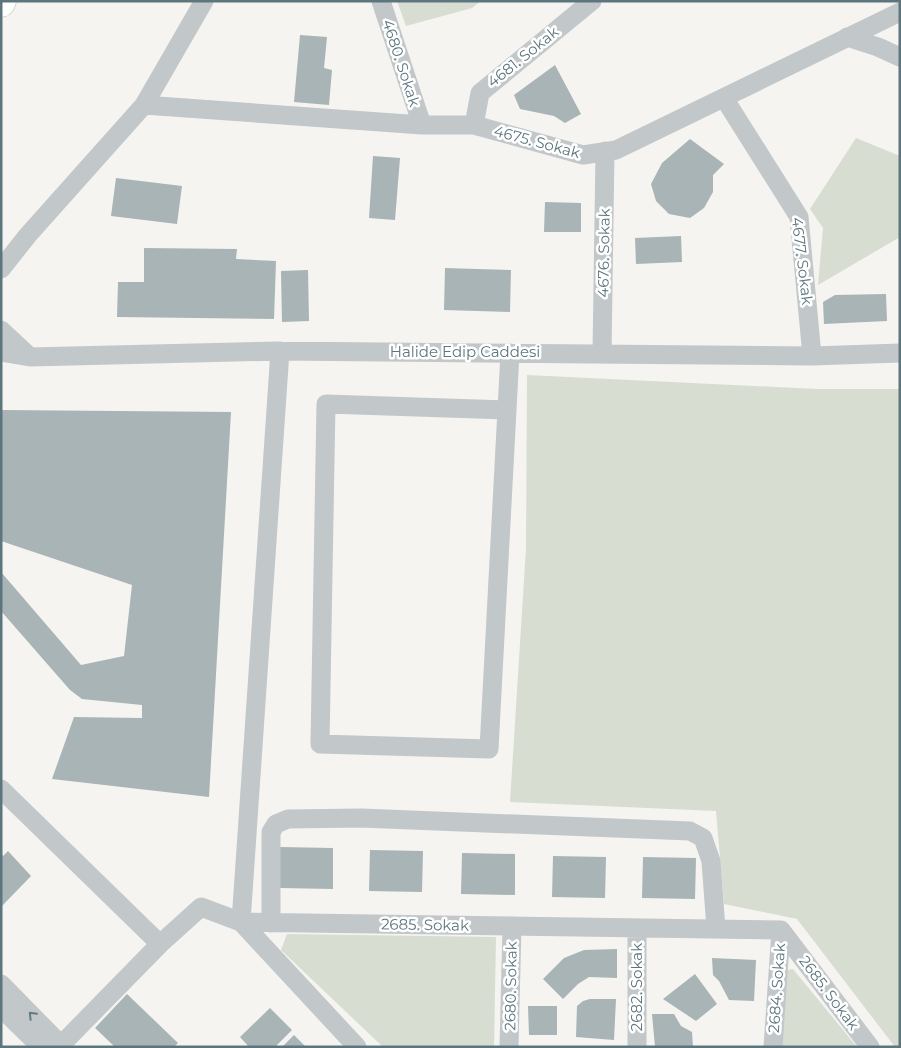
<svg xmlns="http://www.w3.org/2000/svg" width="901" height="1048" font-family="Montserrat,sans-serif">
<rect width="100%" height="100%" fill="#f5f4f0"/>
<!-- green -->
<path fill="#d7ddd1" d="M397,1H481L472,8L406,26Z
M856,138L900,156V237L818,285L823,228L810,209Z
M527,375L817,389H900V1047H895L797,919L724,904L716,811L510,802L526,548Z
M287,934L496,937L494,1047H383L281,950Z
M793,969L857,1047H782L785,975L788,970Z"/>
<!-- building -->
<path fill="#a8b4b6" d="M300,35L327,37L324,68L332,70L329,105L294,102Z
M555,65L581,114L565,123L554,116L520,109L514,95Z
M690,139L724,164L713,175V192L704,208L690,218L669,214L656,201L651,184L662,163Z
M373,156L400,158L395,220L369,218Z
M116,178L182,186L177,224L111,216Z
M545,202L581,203V232H544Z
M681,236L682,262L636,264L635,238Z
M144,248L237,249L236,259L276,261L274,319L117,317L118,282H144Z
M445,268L511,270L510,312L444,310Z
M308,270L309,321L282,322L281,271Z
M886,294L887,321L824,324L823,302L835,295Z
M1,410L231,412L209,797L52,779L74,717L142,718V705L82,699L70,690L1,611V572L81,665L124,656L132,585L1,541Z
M280,847L333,848V889L280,888Z
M370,850L423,851L422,892L369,891Z
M8,851L31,876L1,907V853L3,856Z
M462,853L515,854V895L461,894Z
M553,856L606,857L605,898L552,897Z
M643,857L696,858L695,899L642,898Z
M617,949V978L589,977L578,984L563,999L543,979L564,958L584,950Z
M712,958L756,960L754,1001L729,1000L719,981L713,975Z
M695,974L717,1004L696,1021L663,999Z
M127,994L178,1043L174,1047H115L95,1028Z
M590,999H616L614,1040L576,1037L577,1006L583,1001Z
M528,1006H557V1035H529Z
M270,1008L292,1030L275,1047H249L240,1037Z
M652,1014H674L681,1026L692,1032L693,1047H655Z
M294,1035L306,1047H282Z"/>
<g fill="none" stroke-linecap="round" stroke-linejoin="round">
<!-- highway casing -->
<g stroke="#b4b9bb" stroke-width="29">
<path id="highway" d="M1,3L2,1"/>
</g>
<!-- minor -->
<path stroke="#c2c7c9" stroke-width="19" d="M381,1L422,125
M847,37L878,47L900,57
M724,98L799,217L812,356
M144,105L422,125H474L583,155L616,150L900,12
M474,125L480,93L592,1
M1,269L28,235L144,105L204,1
M1,330L30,357
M280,351L241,922L357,1047
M1,352L30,357L280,351L812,356L900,353
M602,354L605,151
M507,410L326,404L320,744L489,749C496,617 503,485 510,353
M1,789L160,944L201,907L241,922L781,930L870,1047
M271,923V832L276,824L288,819L361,818L690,831L703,838L711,861L716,929
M1,984L63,1047
M1,1008L41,1047
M61,1045L160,944
M509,1047L512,926
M637,1047V928
M773,1047L781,930"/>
<!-- highway -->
<use href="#highway" stroke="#fff" stroke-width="28"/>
</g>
<!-- one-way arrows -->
<defs><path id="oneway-chevron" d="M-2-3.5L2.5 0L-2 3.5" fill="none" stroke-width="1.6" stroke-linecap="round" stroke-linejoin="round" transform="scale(1.25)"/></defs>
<use stroke="#627a82" href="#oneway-chevron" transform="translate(32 1015) rotate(-134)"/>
<g text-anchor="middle" stroke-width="5" stroke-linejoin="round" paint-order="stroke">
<!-- street labels -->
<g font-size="15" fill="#5d767e" stroke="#fff">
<text transform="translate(523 57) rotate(-39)" y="5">4681. Sokak</text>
<text transform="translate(401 63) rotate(72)" y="5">4680. Sokak</text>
<text transform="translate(537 142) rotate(15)" y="5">4675. Sokak</text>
<text transform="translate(604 253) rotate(-89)" y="5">4676. Sokak</text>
<text transform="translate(802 261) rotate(83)" y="5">4677. Sokak</text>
<text x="465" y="357">Halide Edip Caddesi</text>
<text transform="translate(425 925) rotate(1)" y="5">2685. Sokak</text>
<text transform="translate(511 986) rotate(-89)" y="5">2680. Sokak</text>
<text transform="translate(637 987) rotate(-90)" y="5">2682. Sokak</text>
<text transform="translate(777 988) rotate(-86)" y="5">2684. Sokak</text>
<text transform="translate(829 993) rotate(53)" y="5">2685. Sokak</text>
</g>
</g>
<!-- border -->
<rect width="901" height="1048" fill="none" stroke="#5d767e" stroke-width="5"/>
</svg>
